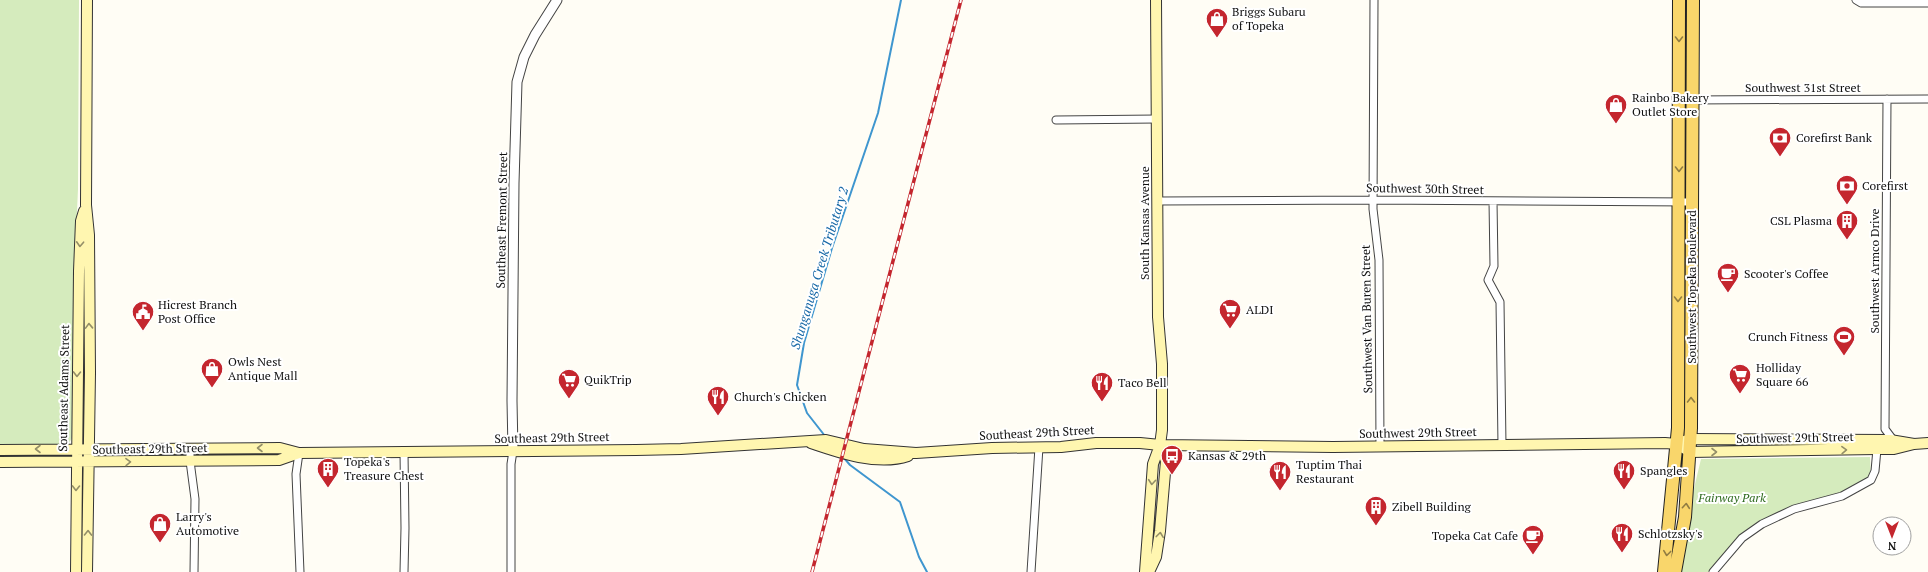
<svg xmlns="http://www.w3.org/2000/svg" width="1928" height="572" font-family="'PT Serif',serif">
<rect width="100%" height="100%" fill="#fffdf5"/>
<!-- green -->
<path fill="#d5ebbd" d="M0,0H79L78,189L74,279L72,438L69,443L62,445L0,446Z
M1870,457L1871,480L1842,496L1794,509L1748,533L1713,572H1674L1701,459Z"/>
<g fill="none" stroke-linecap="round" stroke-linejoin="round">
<!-- stream -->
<path stroke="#3f96cf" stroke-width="2" d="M825,436L807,413L797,385L804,343L832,248L878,113L901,0
M844,458L850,465L900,502L919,557L927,572"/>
<!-- minor casing -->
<g stroke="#444" stroke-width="9">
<path id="minor" d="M1374,0L1373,209L1379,260L1380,447
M1856,0L1861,3H1928
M1887,99L1885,429L1894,441
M1689,100L1928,99
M1056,120L1157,119
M1158,201L1373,200L1692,202
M1493,201L1494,266L1488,280L1500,302L1502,445
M190,448V461L195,499L194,572
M404,452L405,528L404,572
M299,453L296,474L300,572
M511,572V464L513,451
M1031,572L1039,447
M1713,572L1742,538L1762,524L1794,509L1842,496L1871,480L1875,471L1877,449"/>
</g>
<!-- tertiary casing -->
<g stroke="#444" stroke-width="11">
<path id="tertiary" d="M513,451L512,401L514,183L517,82L524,57L535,35L557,0"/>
</g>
<!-- secondary casing -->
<g stroke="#333" stroke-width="12">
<path id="secondary" d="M87,0L86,205L89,235L90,373L87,572
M1684,441L1691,439L1890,440L1914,444L1928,443
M811,443C840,453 878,466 908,456
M0,450L280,448L299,453L636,450L681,449L826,440L864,449L916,453L992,448L1061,447L1096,443H1140L1160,445L1333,447L1665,443L1677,444L1690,452L1877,449H1894L1914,444
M0,462L279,460L299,453
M76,572L79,271L81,221L84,211
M1145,572L1153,464L1160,445L1162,430V364L1158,317L1156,0
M1149,572L1156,557L1160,531L1166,461L1160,445"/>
</g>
<!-- primary casing -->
<g stroke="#222" stroke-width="14">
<path id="primary" d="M1664,572L1678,428L1679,0
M1675,572L1685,517L1691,428L1693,0"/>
</g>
<!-- minor -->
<use href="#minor" stroke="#fff" stroke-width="7"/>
<!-- tertiary -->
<use href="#tertiary" stroke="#fff" stroke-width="9"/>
<!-- secondary -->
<use href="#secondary" stroke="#fff6b0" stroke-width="10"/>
<!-- primary -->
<use href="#primary" stroke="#f9d66b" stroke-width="12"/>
<!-- rail casing -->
<g stroke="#c4262e" stroke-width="3.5">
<path id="rail" d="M812,572L961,0"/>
</g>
<!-- rail -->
<use href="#rail" stroke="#fff" stroke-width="2" stroke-dasharray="6" stroke-linecap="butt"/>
</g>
<!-- one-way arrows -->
<defs><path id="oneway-chevron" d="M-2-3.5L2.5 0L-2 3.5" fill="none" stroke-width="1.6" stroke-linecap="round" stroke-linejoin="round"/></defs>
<g stroke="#917d42">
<use href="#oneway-chevron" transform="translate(1679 39) rotate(90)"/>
<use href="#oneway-chevron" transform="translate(1679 169) rotate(90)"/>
<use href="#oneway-chevron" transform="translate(1678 299) rotate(90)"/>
<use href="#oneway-chevron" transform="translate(1691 400) rotate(-90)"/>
<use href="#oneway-chevron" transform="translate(1686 506) rotate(-85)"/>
<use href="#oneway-chevron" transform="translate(1667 553) rotate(97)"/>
</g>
<g stroke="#948f68">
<use href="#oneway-chevron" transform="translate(80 244) rotate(93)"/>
<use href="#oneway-chevron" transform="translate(89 326) rotate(-92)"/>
<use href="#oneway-chevron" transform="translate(77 374) rotate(91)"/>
<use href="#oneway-chevron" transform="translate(260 448) rotate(-180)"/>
<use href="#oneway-chevron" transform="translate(38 449) rotate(180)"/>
<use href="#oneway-chevron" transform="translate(1844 450) rotate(-2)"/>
<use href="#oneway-chevron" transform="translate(1714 452)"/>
<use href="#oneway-chevron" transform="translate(128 462) rotate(-1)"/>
<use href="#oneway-chevron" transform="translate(1152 482) rotate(95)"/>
<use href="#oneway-chevron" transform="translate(76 488) rotate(91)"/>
<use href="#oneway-chevron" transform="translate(88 533) rotate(-89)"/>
<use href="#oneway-chevron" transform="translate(1160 535) rotate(-83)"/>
</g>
<!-- icons -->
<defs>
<g id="shop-pin" transform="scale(1.15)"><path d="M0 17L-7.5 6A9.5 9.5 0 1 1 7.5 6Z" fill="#c4262e" stroke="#fff"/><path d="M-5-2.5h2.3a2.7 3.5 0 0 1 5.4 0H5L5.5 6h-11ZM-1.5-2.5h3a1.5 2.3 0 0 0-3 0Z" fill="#fff"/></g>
<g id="bank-pin" transform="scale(1.15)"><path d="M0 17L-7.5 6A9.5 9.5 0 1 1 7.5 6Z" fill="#c4262e" stroke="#fff"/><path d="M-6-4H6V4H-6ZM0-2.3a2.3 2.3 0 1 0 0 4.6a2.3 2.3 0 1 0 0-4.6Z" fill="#fff"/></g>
<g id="building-pin" transform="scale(1.15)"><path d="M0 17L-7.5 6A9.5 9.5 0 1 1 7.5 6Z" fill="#c4262e" stroke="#fff"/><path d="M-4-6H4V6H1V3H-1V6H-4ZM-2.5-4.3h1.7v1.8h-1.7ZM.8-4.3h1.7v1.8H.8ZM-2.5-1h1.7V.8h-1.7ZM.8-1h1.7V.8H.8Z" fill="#fff"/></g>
<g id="cafe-pin" transform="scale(1.15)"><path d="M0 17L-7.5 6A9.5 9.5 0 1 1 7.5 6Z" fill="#c4262e" stroke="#fff"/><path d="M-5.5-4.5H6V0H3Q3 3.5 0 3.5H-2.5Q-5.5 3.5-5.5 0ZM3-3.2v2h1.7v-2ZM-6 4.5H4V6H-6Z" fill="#fff"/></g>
<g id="supermarket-pin" transform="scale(1.15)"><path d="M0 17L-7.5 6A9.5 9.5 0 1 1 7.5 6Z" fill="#c4262e" stroke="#fff"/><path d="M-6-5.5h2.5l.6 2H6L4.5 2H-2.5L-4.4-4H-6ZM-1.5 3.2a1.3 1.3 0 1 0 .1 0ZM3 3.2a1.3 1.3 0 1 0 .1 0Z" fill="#fff"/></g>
<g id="civic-pin" transform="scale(1.15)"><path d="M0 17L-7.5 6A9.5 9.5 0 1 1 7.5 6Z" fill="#c4262e" stroke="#fff"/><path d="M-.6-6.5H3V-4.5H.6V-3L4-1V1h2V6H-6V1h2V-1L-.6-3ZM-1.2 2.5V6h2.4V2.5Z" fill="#fff"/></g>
<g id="stadium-pin" transform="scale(1.15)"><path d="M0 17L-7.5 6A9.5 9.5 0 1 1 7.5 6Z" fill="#c4262e" stroke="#fff"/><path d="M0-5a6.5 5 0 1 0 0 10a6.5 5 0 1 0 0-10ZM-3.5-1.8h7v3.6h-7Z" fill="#fff"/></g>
<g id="restaurant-pin" transform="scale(1.15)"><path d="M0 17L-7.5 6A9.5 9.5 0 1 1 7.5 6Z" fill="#c4262e" stroke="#fff"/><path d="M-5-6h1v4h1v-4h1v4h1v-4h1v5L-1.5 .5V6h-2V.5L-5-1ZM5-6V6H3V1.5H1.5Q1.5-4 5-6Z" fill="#fff"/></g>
<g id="bus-pin" transform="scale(1.15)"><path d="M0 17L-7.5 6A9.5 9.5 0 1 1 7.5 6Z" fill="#c4262e" stroke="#fff"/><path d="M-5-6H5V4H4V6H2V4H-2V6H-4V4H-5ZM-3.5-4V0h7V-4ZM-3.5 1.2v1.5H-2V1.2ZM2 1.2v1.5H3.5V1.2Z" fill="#fff"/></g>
</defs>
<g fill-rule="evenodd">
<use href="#shop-pin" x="1217" y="19"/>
<use href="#shop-pin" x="1616" y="105"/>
<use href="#bank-pin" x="1780" y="138"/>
<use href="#bank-pin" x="1847" y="186"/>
<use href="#building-pin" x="1847" y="221"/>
<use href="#cafe-pin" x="1728" y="274"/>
<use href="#supermarket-pin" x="1230" y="310"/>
<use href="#civic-pin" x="143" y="312"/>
<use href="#stadium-pin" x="1844" y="337"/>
<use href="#shop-pin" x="212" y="369"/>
<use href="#supermarket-pin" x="1740" y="375"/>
<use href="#supermarket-pin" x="569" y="380"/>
<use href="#restaurant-pin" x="1102" y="383"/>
<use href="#restaurant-pin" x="718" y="397"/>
<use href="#bus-pin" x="1172" y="456"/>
<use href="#building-pin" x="328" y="469"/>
<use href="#restaurant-pin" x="1624" y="471"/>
<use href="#restaurant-pin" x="1280" y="472"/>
<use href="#building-pin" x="1376" y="507"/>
<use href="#shop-pin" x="160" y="524"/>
<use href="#restaurant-pin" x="1622" y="534"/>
<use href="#cafe-pin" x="1533" y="536"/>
</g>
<g text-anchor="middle" stroke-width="4" stroke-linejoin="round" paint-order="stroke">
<!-- poi labels -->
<g font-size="12" fill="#111" stroke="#fff" text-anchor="start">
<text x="1232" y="16">Briggs Subaru<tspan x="1232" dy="14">of Topeka</tspan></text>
<text x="1632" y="102">Rainbo Bakery<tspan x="1632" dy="14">Outlet Store</tspan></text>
<text x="1796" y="142">Corefirst Bank</text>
<text x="1862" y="190">Corefirst</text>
<text x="1832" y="225" text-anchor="end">CSL Plasma</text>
<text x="1744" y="278">Scooter's Coffee</text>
<text x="158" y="309">Hicrest Branch<tspan x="158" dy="14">Post Office</tspan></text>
<text x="1246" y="314">ALDI</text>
<text x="1828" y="341" text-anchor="end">Crunch Fitness</text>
<text x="228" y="366">Owls Nest<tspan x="228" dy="14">Antique Mall</tspan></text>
<text x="1756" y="372">Holliday<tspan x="1756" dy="14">Square 66</tspan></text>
<text x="584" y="384">QuikTrip</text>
<text x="1118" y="387">Taco Bell</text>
<text x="734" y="401">Church's Chicken</text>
<text x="1188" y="460">Kansas &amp; 29th</text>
<text x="344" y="466">Topeka's<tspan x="344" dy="14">Treasure Chest</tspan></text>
<text x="1296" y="469">Tuptim Thai<tspan x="1296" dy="14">Restaurant</tspan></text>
<text x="1640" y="475">Spangles</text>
<text x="1392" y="511">Zibell Building</text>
<text x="176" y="521">Larry's<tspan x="176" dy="14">Automotive</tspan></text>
<text x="1638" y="538">Schlotzsky's</text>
<text x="1518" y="540" text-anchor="end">Topeka Cat Cafe</text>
</g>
<!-- street labels -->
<g font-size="12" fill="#111" stroke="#fff">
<text x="1803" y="92">Southwest 31st Street</text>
<text transform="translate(1425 189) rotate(1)" y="4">Southwest 30th Street</text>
<text transform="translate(502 220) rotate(-89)" y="4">Southeast Fremont Street</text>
<text transform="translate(1145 223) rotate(-90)" y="4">South Kansas Avenue</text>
<text transform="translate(1875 271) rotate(-90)" y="4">Southwest Armco Drive</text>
<text transform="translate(1692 287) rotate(-90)" y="4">Southwest Topeka Boulevard</text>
<text transform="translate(1367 319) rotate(-91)" y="4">Southwest Van Buren Street</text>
<text transform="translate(64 388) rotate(-89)" y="4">Southeast Adams Street</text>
<text transform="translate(1037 433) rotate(-3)" y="4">Southeast 29th Street</text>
<text transform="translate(1418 433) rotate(-1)" y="4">Southwest 29th Street</text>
<text transform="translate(552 438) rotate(-1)" y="4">Southeast 29th Street</text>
<text transform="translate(1795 438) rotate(-1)" y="4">Southwest 29th Street</text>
<text transform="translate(150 449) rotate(-1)" y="4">Southeast 29th Street</text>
</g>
<!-- park labels -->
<g font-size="12" font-style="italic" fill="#2f6b1f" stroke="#fff">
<text x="1732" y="502">Fairway Park</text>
</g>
<!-- water labels -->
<g font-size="13" font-style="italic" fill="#1768a6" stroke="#fff">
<text transform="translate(819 268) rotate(-73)" y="5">Shunganuga Creek Tributary 2</text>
</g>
</g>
<!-- north arrow -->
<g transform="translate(1892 536) rotate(180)"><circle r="19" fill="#ffffff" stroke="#a0a0a0"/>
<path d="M0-3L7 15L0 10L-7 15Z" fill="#c4262e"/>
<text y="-6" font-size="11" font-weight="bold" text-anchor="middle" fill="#111111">N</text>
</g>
</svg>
